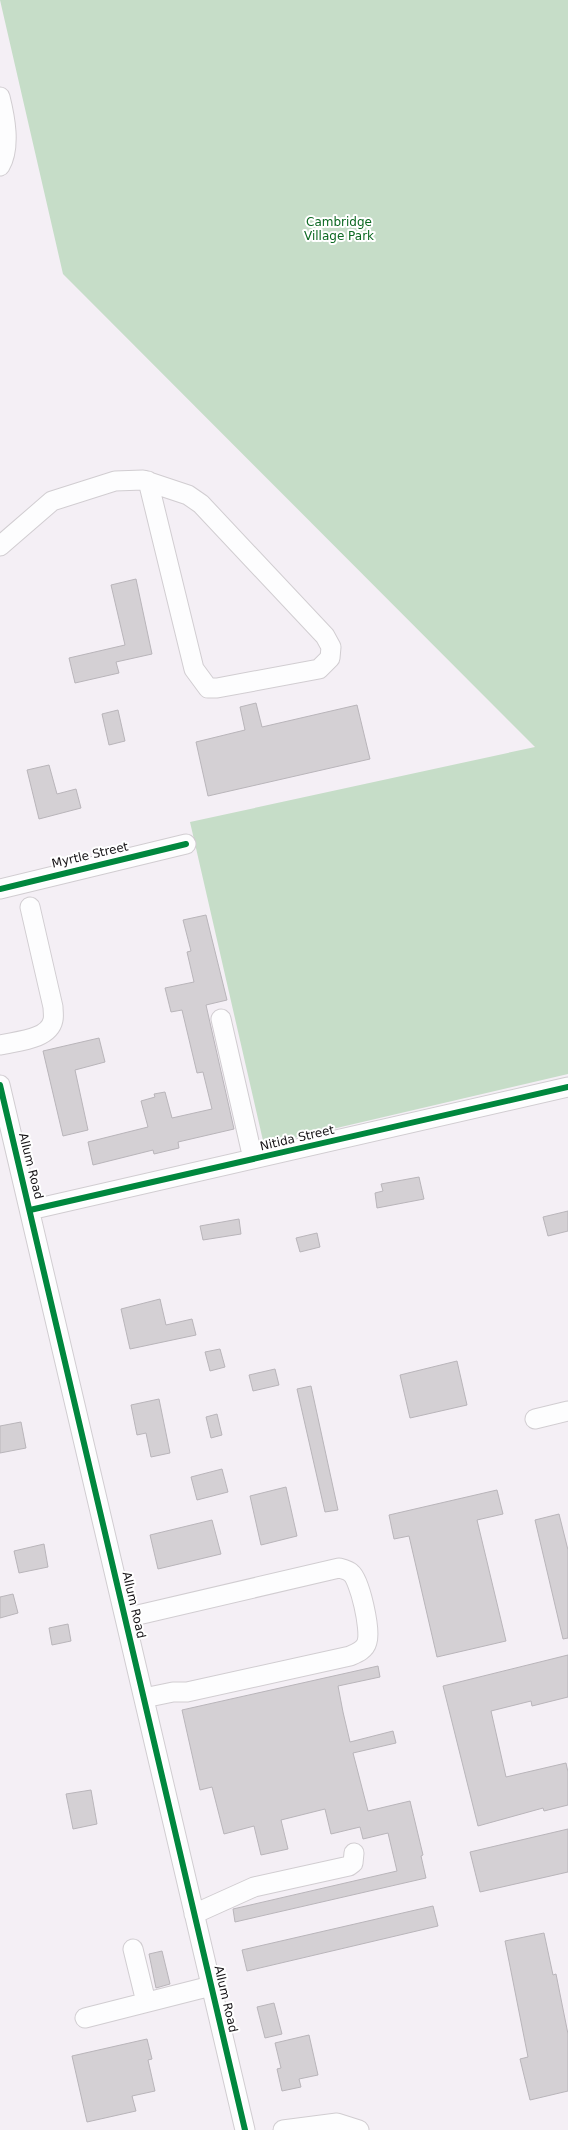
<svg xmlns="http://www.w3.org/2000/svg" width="568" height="2130" font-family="'DejaVu Sans',sans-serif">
<rect width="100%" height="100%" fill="#f4eff5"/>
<!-- green -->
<path fill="#c6ddc8" d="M0,0H568V1074L264,1145L190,822L535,747L63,274Z"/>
<!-- building -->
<path fill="#d4d0d4" stroke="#b9b5ba" d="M136,579L152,654L116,662L119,673L75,683L69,658L125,645L111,585Z
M256,703L262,727L357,705L370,759L208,796L196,742L245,730L240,707Z
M118,710L125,741L109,745L102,714Z
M49,765L57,794L76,789L81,808L39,819L27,770Z
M206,915L227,1000L206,1005L234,1129L178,1142L179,1148L154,1154L153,1150L93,1165L88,1142L148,1127L141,1101L155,1097L154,1094L165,1092L172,1118L212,1109L203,1072L197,1073L182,1010L171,1012L165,988L194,982L187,952L191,951L183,920Z
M99,1038L105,1062L75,1070L88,1130L63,1136L43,1051Z
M419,1177L424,1199L377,1208L375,1193L383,1191L381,1184Z
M568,1211V1231L548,1236L543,1217Z
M239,1219L241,1234L203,1240L200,1226Z
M317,1233L320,1247L300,1252L296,1238Z
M160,1299L166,1325L192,1319L196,1335L130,1349L121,1309Z
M220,1349L225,1367L210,1371L205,1352Z
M457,1361L467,1405L410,1418L400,1375Z
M275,1369L279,1385L253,1391L249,1375Z
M311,1386L338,1510L325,1512L297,1389Z
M159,1399L170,1453L151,1457L146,1433L137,1435L131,1405Z
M217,1414L222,1435L211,1438L206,1417Z
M21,1422L26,1448L0,1453V1426Z
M222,1469L228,1492L197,1500L191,1477Z
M286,1487L297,1536L261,1545L250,1496Z
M497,1490L503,1514L477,1520L506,1641L437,1657L409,1536L394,1539L389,1515Z
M559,1514L568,1550V1638L563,1639L535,1520Z
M212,1520L221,1554L158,1569L150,1535Z
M44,1544L48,1567L19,1573L14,1551Z
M13,1594L18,1613L0,1618V1597Z
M68,1624L71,1641L52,1645L49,1628Z
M568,1655V1697L532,1706L531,1701L491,1711L506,1777L566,1763L568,1772V1805L544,1811L543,1808L478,1826L443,1686Z
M378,1666L380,1677L338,1686L343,1712L350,1742L393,1731L396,1743L353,1753L368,1811L410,1801L423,1855L421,1856L426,1878L235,1922L233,1909L397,1871L388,1833L363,1839L360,1827L331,1834L325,1809L281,1820L288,1849L261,1855L254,1826L224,1834L212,1787L200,1790L182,1710Z
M91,1790L97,1824L73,1829L66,1794Z
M568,1829V1872L480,1892L470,1852Z
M433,1906L438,1926L247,1971L242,1950Z
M544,1933L553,1975L556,1974L568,2034V2091L530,2100L520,2059L528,2057L505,1941Z
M162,1951L170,1984L156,1988L149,1954Z
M274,2003L282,2034L265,2038L257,2007Z
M309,2035L318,2075L299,2079L301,2087L282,2091L277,2069L281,2068L275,2043Z
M147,2039L152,2059L148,2060L155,2091L132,2096L136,2111L87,2122L72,2056Z"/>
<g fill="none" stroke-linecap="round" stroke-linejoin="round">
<!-- minor casing -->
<g stroke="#d1cdd1" stroke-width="21">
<path id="minor" d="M0,97C5,117 11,147 0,166
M0,546L52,501L115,481L143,480L188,495L201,504L325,636L331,647L330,658L319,669L217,688H208L194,669L148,481
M0,889L186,844
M221,1019L253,1159
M0,1045C16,1041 49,1040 53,1020C54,1016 53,1011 53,1007L30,907
M0,1085L245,2130
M30,1210L568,1087
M535,1419L568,1411
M125,1618L339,1568C343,1569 348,1570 351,1573C360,1580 371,1630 367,1642C365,1650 357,1653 350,1656L187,1692H173L144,1698
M194,1914L254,1887L349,1866L353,1863L354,1853
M133,1949L146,2002
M85,2018L211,1986
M283,2130L337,2123L359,2130"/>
</g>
<!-- minor -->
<use href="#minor" stroke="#fdfdfe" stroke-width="19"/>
<!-- cycleway casing -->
<g stroke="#fff" stroke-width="9">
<path id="cycleway" d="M0,889L186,844
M0,1085L245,2130
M30,1210L568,1087"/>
</g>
<!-- cycleway -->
<use href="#cycleway" stroke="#00873e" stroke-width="6"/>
</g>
<g text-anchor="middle" stroke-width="4" stroke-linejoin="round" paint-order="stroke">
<!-- park labels -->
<g font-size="12" fill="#0b6821" stroke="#fff">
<text x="339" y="226">Cambridge<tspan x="339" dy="14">Village Park</tspan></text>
</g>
<!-- street labels -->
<g font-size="12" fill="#161316" stroke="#fff">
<text transform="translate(90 855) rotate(-13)" y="4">Myrtle Street</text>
<text transform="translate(297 1138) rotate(-13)" y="4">Nitida Street</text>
<text transform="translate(31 1166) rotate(76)" y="4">Allum Road</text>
<text transform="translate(134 1605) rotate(77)" y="4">Allum Road</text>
<text transform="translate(226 1999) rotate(77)" y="4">Allum Road</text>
</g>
</g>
</svg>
